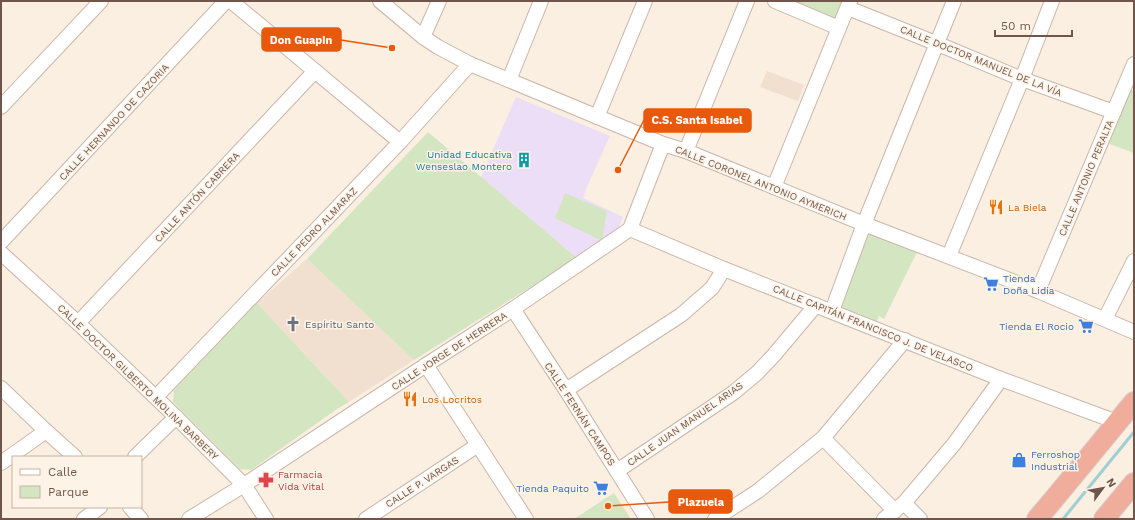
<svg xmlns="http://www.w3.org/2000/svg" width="1135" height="520" viewBox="0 0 1135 520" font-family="'Work Sans',sans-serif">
	<rect width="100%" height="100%" fill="#faefe1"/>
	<!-- residential -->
	<g fill="#f1e0d0">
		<polygon points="767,71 804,85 798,101 760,87"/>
		<polygon points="307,259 414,360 349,402 257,303"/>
	</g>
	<!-- education -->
	<polygon fill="#ecdef6" points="516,97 610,136 588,184 583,198 623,217 618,229 577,258 481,177"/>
	<!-- green -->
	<g fill="#d3e6c1">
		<polygon points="784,1 845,1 837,17 833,20"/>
		<polygon points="1128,89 1134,91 1134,153 1107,143"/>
		<polygon points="428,132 577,258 414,360 307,259"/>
		<polygon points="565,193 607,211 602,241 555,218"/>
		<polygon points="870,233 918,250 884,319 879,316 877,322 843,310 841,306 867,234"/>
		<polygon points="257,303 349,402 337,409 251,470 240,469 173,402 174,390"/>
		<polygon points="614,493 631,519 574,519"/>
	</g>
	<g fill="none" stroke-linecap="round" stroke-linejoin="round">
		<!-- stream -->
		<polyline stroke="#9fced3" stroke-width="3" points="1063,519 1134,432"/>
		<!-- minor casing -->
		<g stroke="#cab6a9" stroke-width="16">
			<g id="minor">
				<polyline points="231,1 315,71 400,142"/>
				<polyline points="380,1 423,37 438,47 470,64 663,144 686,151 864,224 1038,291 1134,332"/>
				<polyline points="775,1 839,28"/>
				<polyline points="848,8 938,44 1022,79 1114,112"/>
				<polyline points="423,37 439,1"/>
				<polyline points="509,80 541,1"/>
				<polyline points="1,107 101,1"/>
				<polyline points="597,117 645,1"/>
				<polyline points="686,151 747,1"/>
				<polyline points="774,187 850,1"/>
				<polyline points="630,229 724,269 1001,379 1117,422"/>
				<polyline points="1,242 226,1"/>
				<polyline points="1,253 78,323 176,417 244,485 266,519"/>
				<polyline points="949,256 1022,79 1052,1"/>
				<polyline points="1038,291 1134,64"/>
				<polyline points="513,309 566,390 647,519"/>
				<polyline points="832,311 864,224 954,1"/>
				<polyline points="1105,319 1134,261"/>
				<polyline points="78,323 315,71"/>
				<polyline points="426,365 526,519"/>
				<polyline points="1,388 46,431 75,457"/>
				<polyline points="566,390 681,315 712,288 724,269"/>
				<polyline points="156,397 400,142 470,64"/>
				<polyline points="823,438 895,511"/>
				<polyline points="135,457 176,417"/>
				<polyline points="1,463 46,431"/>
				<polyline points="617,471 733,393 757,373 774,355 816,305"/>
				<polyline points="904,503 920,519"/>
				<polyline points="130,507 141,519"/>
				<polyline points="84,519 100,507"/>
				<polyline points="189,519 244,485 426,365 513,309 630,229 663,144"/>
				<polyline points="366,519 478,445"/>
				<polyline points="715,519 758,491 823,438 905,340"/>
				<polyline points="884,519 904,503 954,444 1001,379"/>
			</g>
		</g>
		<!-- highway casing -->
		<g stroke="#d7cfcc" stroke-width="22">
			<g id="highway">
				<polyline points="1037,519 1054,499 1134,402"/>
				<polyline points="1104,519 1134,483"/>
			</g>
		</g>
		<!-- minor -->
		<use href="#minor" stroke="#fff" stroke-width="14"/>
		<!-- highway -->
		<use href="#highway" stroke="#f1ad9c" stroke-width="20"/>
	</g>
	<!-- icons -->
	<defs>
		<g id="building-bare" transform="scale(1.2)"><path d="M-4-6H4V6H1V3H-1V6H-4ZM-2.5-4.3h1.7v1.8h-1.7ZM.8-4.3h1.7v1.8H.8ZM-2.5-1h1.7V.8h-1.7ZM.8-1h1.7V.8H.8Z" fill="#0f9aa8" stroke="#fef3e7" stroke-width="2.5" paint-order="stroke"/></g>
		<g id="restaurant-bare" transform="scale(1.2)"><path d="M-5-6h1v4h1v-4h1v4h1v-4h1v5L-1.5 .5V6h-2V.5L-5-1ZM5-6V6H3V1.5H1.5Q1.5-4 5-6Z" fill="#e8710a" stroke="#fef3e7" stroke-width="2.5" paint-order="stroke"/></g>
		<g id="supermarket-bare" transform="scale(1.2)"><path d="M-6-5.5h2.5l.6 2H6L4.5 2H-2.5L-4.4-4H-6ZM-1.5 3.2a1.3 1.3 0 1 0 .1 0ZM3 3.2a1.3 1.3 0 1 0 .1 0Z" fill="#3f7fe0" stroke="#fef3e7" stroke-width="2.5" paint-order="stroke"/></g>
		<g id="church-bare" transform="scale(1.2)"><path d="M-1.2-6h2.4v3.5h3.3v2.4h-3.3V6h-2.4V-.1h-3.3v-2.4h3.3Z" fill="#6b7280" stroke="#fef3e7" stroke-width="2.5" paint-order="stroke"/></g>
		<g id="shop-bare" transform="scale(1.2)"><path d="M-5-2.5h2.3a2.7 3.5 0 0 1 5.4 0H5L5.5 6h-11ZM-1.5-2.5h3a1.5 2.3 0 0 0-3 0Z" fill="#3f7fe0" stroke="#fef3e7" stroke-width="2.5" paint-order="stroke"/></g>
		<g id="pharmacy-bare" transform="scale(1.2)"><path d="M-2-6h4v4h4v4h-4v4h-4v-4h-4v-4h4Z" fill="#e0444e" stroke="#fef3e7" stroke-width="2.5" paint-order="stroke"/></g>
	</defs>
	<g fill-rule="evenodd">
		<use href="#building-bare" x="524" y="160"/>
		<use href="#restaurant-bare" x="996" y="207"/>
		<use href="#supermarket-bare" x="991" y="284"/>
		<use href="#church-bare" x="293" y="324"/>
		<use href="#supermarket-bare" x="1086" y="326"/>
		<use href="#restaurant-bare" x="410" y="399"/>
		<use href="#shop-bare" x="1019" y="460"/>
		<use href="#pharmacy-bare" x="266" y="480"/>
		<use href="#supermarket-bare" x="601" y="488"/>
	</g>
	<g text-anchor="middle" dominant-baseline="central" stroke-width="3" stroke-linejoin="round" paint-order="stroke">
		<!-- street labels -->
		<g font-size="10" fill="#6f554a" stroke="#fef3e7">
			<text transform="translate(981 61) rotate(22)">CALLE DOCTOR MANUEL DE LA VÍA</text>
			<text transform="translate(114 122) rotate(-47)">CALLE HERNANDO DE CAZORIA</text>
			<text transform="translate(1086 178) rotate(-67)">CALLE ANTONIO PERALTA</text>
			<text transform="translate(761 183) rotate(22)">CALLE CORONEL ANTONIO AYMERICH</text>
			<text transform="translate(197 197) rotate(-47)">CALLE ANTÓN CABRERA</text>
			<text transform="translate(314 232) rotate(-46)">CALLE PEDRO ALMARAZ</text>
			<text transform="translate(873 328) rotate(22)">CALLE CAPITÁN FRANCISCO J. DE VELASCO</text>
			<text transform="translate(449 351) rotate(-33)">CALLE JORGE DE HERRERA</text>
			<text transform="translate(138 382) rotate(44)">CALLE DOCTOR GILBERTO MOLINA BARBERY</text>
			<text transform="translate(580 414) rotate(57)">CALLE FERNÁN CAMPOS</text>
			<text transform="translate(685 424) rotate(-35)">CALLE JUAN MANUEL ARIAS</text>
			<text transform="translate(422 482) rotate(-33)">CALLE P. VARGAS</text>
		</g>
		<!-- culture labels -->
		<g font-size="10" fill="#0d838f" stroke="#fef3e7" text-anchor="end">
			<text x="512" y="154">Unidad Educativa<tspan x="512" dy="12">Wenseslao Montero</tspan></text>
		</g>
		<!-- food labels -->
		<g font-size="10" fill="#c56008" stroke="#fef3e7" text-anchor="start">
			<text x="1008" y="207">La Biela</text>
			<text x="422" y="399">Los Locritos</text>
		</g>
		<!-- shop labels -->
		<g font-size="10" fill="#366cbe" stroke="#fef3e7" text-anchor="start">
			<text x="1003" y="278">Tienda<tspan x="1003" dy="12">Doña Lidia</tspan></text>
			<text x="1074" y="326" text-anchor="end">Tienda El Rocio</text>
			<text x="1031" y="454">Ferroshop<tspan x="1031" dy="12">Industrial</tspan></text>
			<text x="589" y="488" text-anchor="end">Tienda Paquito</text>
		</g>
		<!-- worship labels -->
		<g font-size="10" fill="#5b616d" stroke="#fef3e7" text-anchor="start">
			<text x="305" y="324">Espíritu Santo</text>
		</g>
		<!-- health labels -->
		<g font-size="10" fill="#be3a42" stroke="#fef3e7" text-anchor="start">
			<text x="278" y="474">Farmacia<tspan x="278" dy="12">Vida Vital</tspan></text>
		</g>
	</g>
	<!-- callouts -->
	<path fill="none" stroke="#e8590c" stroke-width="1.5" d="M392 48L341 40M618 170L644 120M608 506L669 502"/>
	<g fill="#e8590c" stroke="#fef3e7" stroke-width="1.5">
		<circle cx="392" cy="48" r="4"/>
		<circle cx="618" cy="170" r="4"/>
		<circle cx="608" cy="506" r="4"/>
	</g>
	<g fill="#e8590c" stroke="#e8590c" stroke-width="1.5">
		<rect x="262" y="28" width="79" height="23" rx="4"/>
		<rect x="644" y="109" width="107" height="23" rx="4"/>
		<rect x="669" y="490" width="63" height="23" rx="4"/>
	</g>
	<g font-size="11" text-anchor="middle" font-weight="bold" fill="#fff">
		<text x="301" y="44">Don Guapin</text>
		<text x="697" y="124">C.S. Santa Isabel</text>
		<text x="701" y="506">Plazuela</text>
	</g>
	<!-- border -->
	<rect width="1135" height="520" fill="none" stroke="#6f554a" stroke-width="4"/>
	<!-- legend -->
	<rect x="12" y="456" width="130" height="52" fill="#fef3e7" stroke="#c5b4a8"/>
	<rect x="20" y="469" width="20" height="6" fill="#ffffff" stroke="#c5b4a8"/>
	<text x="48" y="476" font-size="12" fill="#6f554a">Calle</text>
	<rect x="20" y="486" width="20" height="12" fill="#d3e6c1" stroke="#c5b4a8"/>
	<text x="48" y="496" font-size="12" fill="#6f554a">Parque</text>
	<!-- north arrow -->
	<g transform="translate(1103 488) rotate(58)" stroke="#fef3e7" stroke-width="3" paint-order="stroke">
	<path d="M0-3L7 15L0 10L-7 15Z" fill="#6f554a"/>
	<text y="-6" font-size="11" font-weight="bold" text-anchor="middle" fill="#6f554a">N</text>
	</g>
	<!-- scale -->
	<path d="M995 30v6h77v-6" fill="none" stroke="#6f554a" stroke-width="2"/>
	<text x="1001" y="30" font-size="12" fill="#6f554a" stroke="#fef3e7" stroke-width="3" paint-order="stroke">50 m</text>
</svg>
